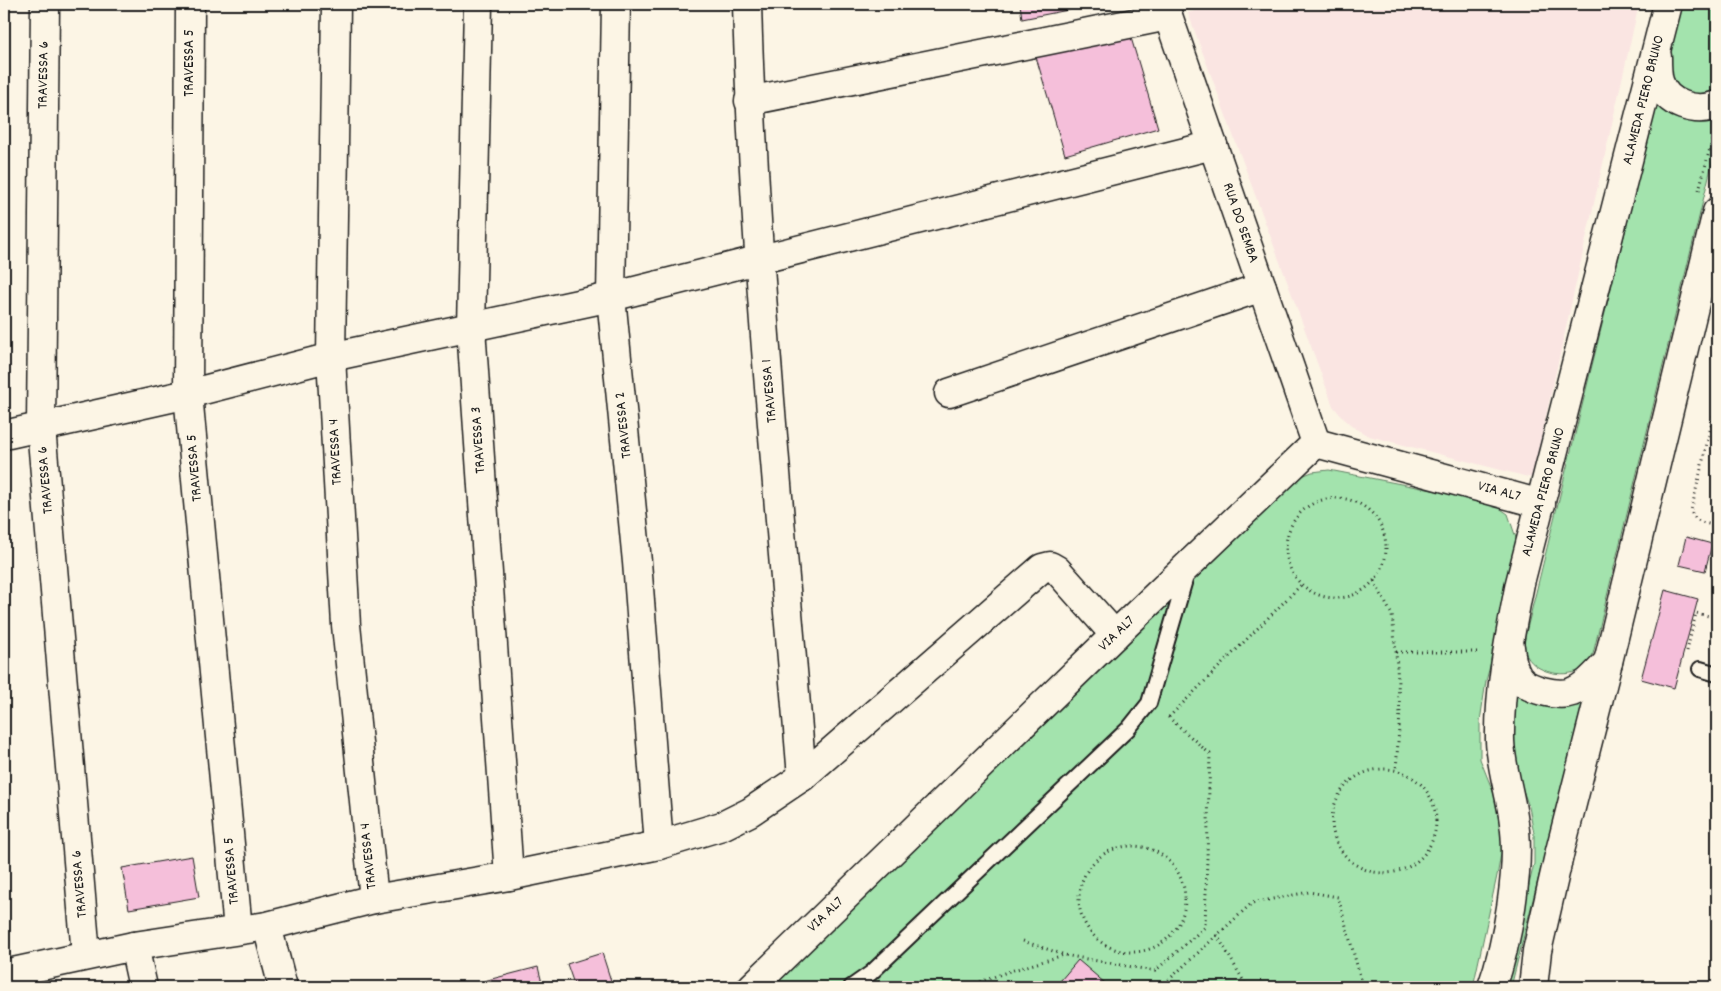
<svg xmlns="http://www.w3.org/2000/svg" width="1721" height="991" viewBox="0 0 1721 991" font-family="Dekko,sans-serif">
	<rect width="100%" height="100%" fill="#fcf5e5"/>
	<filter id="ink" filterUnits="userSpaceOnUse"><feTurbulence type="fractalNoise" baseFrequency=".02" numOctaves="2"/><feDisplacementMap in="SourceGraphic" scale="10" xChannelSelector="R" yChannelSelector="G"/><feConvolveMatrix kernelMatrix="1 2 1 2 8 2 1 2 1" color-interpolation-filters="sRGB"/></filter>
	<g filter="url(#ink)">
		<!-- built -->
		<polygon fill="#fae5e2" points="1216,4 1639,4 1532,478 1369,436 1356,429 1343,418 1333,406 1188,13"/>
		<!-- green -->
		<g fill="#a3e3ad" stroke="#608064">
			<polygon points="1679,4 1717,4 1717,94 1690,95 1671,84 1665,61"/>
			<path d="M1657,102L1717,117V143L1593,654C1591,658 1589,665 1585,667C1568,680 1533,674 1525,652C1523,648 1525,641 1525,637Z"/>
			<polygon points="1329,470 1478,499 1495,505 1508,514 1517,541 1507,602 1486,681 1480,721 1480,759 1494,794 1505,831 1498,871 1473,987 765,987 1297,478 1312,472"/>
			<polygon points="1513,684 1583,701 1511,987 1504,987 1534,864 1534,833 1529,807 1507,746"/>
		</g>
		<!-- building -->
		<g fill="#f5bfda" stroke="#1c1c1c">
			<polygon points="1020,4 1099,4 1022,19"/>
			<polygon points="1129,31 1158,128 1065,155 1036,57"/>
			<polygon points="1717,486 1717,514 1710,513"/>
			<polygon points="1686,537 1712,544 1705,571 1679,565"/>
			<polygon points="1717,558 1717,581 1712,580"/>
			<polygon points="1665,590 1698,599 1674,688 1641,679"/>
			<polygon points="192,856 199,897 129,909 122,868"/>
			<polygon points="602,953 613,987 575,987 567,964"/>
			<polygon points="1078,960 1106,984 1104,987 1055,987"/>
			<polygon points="538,967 543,987 486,987 484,981"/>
		</g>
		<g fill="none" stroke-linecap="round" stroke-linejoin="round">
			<!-- service casing -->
			<g stroke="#1c1c1c" stroke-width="18">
				<g id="service">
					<polyline points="1700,669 1717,674"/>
					<polyline points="851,987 871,973 1129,728 1149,703 1187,573"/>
				</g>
			</g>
			<!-- minor casing -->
			<g stroke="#1c1c1c" stroke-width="31">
				<g id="minor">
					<polyline points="45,4 41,427 86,955"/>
					<polyline points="190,4 188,394 238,930"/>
					<polyline points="336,4 331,357 346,625 374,899"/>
					<polyline points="478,4 471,328 509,876"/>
					<polyline points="616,4 611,297 637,562 659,845"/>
					<path d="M747,4C754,262 781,520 802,777"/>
					<polyline points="749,101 1168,16"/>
					<polyline points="949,393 1262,287"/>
					<polyline points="4,435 188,394 331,357 611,297 1213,145"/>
					<polyline points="267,926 283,987"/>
					<polyline points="134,946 143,987"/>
					<polyline points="4,974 134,946 267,926 374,899 509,876 659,845 722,826 750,812 802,777 1042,568 1050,566 1057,570 1115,635"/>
				</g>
			</g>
			<!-- tertiary casing -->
			<g stroke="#1c1c1c" stroke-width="31">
				<g id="tertiary">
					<polyline points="1164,4 1316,443"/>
					<path d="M1657,57C1657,65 1657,74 1659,81C1666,105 1696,113 1717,105"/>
					<polyline points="1316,443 1541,504"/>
					<path d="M1510,647C1511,658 1512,668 1518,677C1527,690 1558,697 1572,692C1587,686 1597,673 1608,662"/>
					<polyline points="752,987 1115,635 1316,443"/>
					<path d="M1492,987C1507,945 1521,867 1514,823C1511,796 1501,768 1500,741C1499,687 1510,635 1520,583L1668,4"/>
					<polyline points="1533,987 1537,951 1560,851 1608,662 1717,212"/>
				</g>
			</g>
			<!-- path -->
			<g stroke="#1c1c1c" stroke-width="3" stroke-dasharray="1 4" stroke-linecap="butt">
				<polyline points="1699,190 1714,133"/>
				<path d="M1717,401L1691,511C1695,523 1706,523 1717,526"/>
				<circle cx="1336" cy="548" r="50"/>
				<polyline points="1374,581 1392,615 1396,652 1400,714 1396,770"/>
				<polyline points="1687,651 1696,613 1717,618"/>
				<polyline points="1396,652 1479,652"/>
				<polyline points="1169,717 1302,584"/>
				<circle cx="1384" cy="821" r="52"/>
				<circle cx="1132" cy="899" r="53"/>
				<polyline points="1217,935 1247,987"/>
				<polyline points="1023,941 1062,954"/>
				<polyline points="966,987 1007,972 1064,955 1155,971 1205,927 1210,754 1166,715"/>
				<polyline points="1161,987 1252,903 1309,892 1338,897 1363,987"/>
			</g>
			<!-- service -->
			<use href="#service" stroke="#fcf5e5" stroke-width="14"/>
			<!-- minor -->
			<use href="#minor" stroke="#fcf5e5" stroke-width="28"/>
			<!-- tertiary -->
			<use href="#tertiary" stroke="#fcf5e5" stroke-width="28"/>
		</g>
	</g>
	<g text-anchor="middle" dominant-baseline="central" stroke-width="4.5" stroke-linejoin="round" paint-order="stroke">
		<!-- street labels -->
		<g font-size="15" fill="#1c1c1c" stroke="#fcf5e5">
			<text transform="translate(190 63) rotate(-90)">TRAVESSA 5</text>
			<text transform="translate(44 75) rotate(-89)">TRAVESSA 6</text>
			<text transform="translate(1644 100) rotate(-76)">ALAMEDA PIERO BRUNO</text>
			<text transform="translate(1240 223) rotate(71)">RUA DO SEMBA</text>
			<text transform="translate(770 391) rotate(-95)">TRAVESSA 1</text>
			<text transform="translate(624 425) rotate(-96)">TRAVESSA 2</text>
			<text transform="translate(479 440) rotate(-94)">TRAVESSA 3</text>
			<text transform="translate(336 452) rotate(-93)">TRAVESSA 4</text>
			<text transform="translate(195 468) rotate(-95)">TRAVESSA 5</text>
			<text transform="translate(46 480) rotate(-95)">TRAVESSA 6</text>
			<text transform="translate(1499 492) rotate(15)">VIA AL7</text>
			<text transform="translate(1544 492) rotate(-75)">ALAMEDA PIERO BRUNO</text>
			<text transform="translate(1117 634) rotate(-44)">VIA AL7</text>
			<text transform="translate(369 856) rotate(-96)">TRAVESSA 4</text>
			<text transform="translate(232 871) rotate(-95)">TRAVESSA 5</text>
			<text transform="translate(80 884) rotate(-95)">TRAVESSA 6</text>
			<text transform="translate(826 915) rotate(-44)">VIA AL7</text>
		</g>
	</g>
	<!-- margin -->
	<rect width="1721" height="991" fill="none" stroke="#fcf5e5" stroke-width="20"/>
	<rect x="10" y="10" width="1701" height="971" fill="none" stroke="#1c1c1c" stroke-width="2" filter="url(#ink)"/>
</svg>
